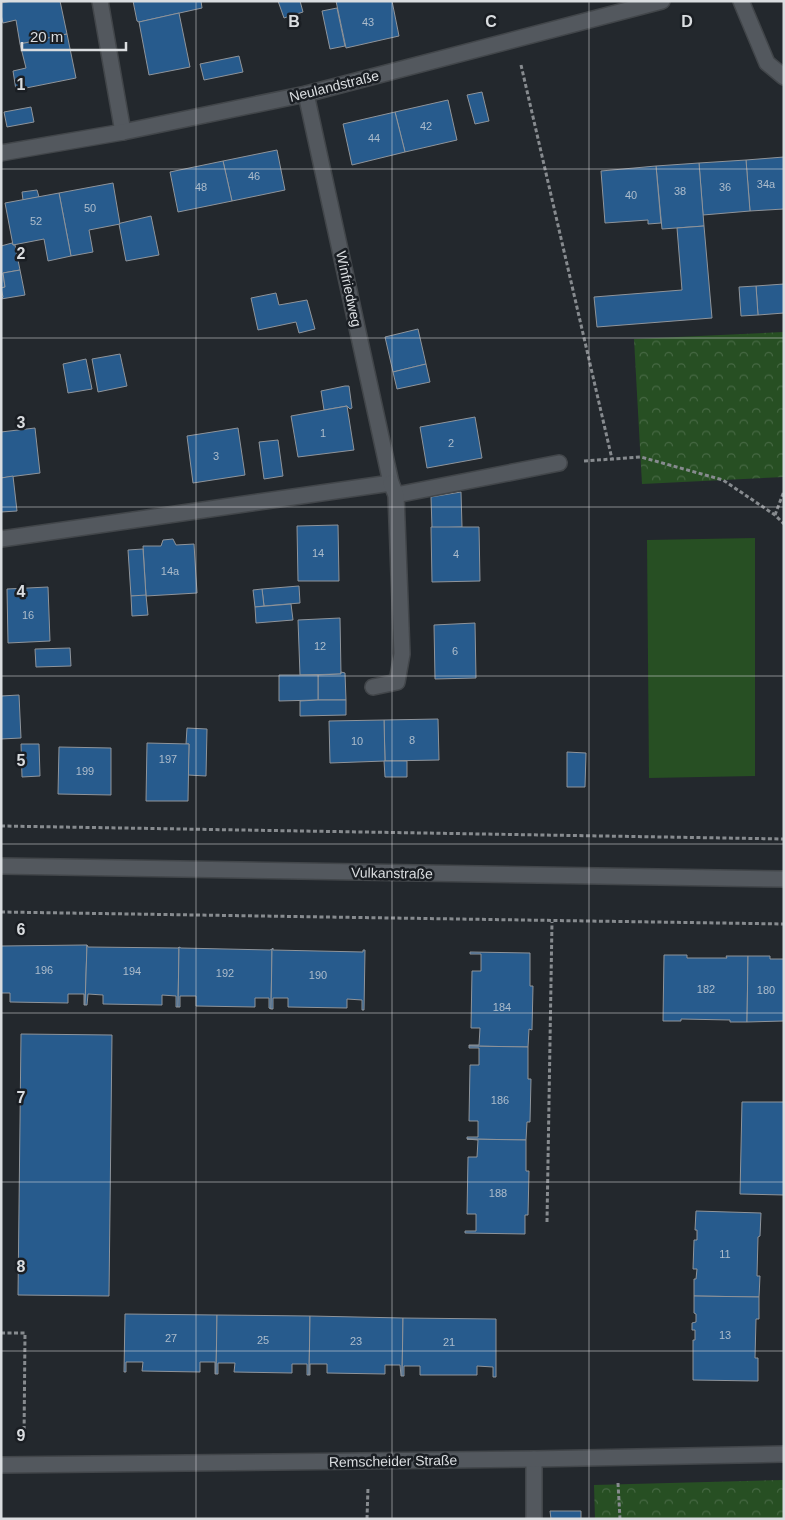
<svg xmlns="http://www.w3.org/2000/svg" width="785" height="1520" viewBox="0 0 785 1520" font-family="Arial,sans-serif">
	<defs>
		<pattern id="park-crowns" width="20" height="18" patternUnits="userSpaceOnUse" patternTransform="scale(1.25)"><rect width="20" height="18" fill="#274f23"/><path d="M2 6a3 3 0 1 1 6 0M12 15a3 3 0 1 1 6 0" fill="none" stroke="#466843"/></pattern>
	</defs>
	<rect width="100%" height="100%" fill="#23282d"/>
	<!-- park -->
	<g fill="url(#park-crowns)">
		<polygon points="784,332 784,477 642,484 634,339"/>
		<polygon points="784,1480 784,1519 595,1519 594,1485"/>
	</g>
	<!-- pitch -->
	<polygon fill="#274f23" points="755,538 755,776 649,778 647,540"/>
	<!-- building -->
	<g fill="#275b8d" stroke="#8f949a">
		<polygon points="12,1 60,1 67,34 20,44 16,20 3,23 1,15 1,3"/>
		<polygon points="133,1 201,1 202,8 139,22 137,21"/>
		<polygon points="278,1 300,1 303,12 284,18"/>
		<polygon points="336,1 392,1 399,36 346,48"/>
		<polygon points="337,8 345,46 330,49 322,11"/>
		<polygon points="179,13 190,67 149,75 139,22"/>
		<polygon points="67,34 76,78 16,90 13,71 26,68 20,44"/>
		<polygon points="239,56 243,72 204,80 200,64"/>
		<polygon points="482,92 489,121 475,124 467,95"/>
		<polygon points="448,100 457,140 405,152 395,112"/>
		<polygon points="31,107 34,122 7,127 4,112"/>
		<polygon points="395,112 405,152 352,165 343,124"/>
		<polygon points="277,150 285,190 232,201 223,161"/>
		<polygon points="784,157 784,209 750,211 746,160"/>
		<polygon points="746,160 750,211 703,215 699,163"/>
		<polygon points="223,161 232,201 178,212 170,172"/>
		<polygon points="699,163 704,226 662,229 656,166"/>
		<polygon points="656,166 661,223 648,224 648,220 605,223 601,171"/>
		<polygon points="113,183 120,224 89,230 93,252 71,256 59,193"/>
		<polygon points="37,190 39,197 23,200 22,192"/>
		<polygon points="59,193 71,256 48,261 44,239 13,245 5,203"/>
		<polygon points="151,216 159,255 126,261 119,224 121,223"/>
		<polygon points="704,226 712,318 597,327 594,297 682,290 677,228"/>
		<polygon points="12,243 13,245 15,245 20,270 3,273 5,287 1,288 1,246"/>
		<polygon points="20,270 25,295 1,299 3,297 1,288 5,287 3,273"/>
		<polygon points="784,284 784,313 758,315 756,286"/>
		<polygon points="756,286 758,315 741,316 739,287"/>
		<polygon points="276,293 279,305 307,300 315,329 299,333 296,322 258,330 251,298"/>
		<polygon points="418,329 426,364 393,372 385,337"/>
		<polygon points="120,354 127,386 98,392 92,359"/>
		<polygon points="86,359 92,389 68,393 63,364"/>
		<polygon points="426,364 430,382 397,389 393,372"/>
		<polygon points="345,386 349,386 352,408 350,409 347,406 324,410 321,391"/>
		<polygon points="347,406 354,450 298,457 291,416"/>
		<polygon points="475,417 482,458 427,468 420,427"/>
		<polygon points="35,428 40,473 1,478 1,432"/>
		<polygon points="238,428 245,475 193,483 187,436"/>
		<polygon points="278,440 283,476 264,479 259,442"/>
		<polygon points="13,476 17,511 1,512 1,478"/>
		<polygon points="461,492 462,527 432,528 431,497"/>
		<polygon points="338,525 339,581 298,581 297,526"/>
		<polygon points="431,527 479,527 480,581 432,582"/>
		<polygon points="173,539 176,545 194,544 197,593 146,596 143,546 161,546 163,540"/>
		<polygon points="143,549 146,596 131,596 128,550"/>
		<polygon points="299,586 300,603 264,606 262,589"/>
		<polygon points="48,587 50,641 8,643 7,589"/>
		<polygon points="262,589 264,606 255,607 253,590"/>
		<polygon points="146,595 148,615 132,616 131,596"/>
		<polygon points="291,604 293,620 256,623 255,607"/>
		<polygon points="340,618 341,674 300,675 298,620"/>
		<polygon points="475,623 476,678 435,679 434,625"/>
		<polygon points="70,648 71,666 36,667 35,649"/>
		<polygon points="341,672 345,673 346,700 318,700 318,675 341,674"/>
		<polygon points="279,675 318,675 318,700 279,701"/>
		<polygon points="19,695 21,738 1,739 1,696"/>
		<polygon points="318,700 346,700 346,715 300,716 300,701"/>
		<polygon points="438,719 439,760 385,761 384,720"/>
		<polygon points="384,720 385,761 330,763 329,721"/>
		<polygon points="187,728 207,729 206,776 188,775 189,744 186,744"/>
		<polygon points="147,743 189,744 188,801 146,801"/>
		<polygon points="21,744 39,744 40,776 22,777"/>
		<polygon points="59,747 111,748 111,795 58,794"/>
		<polygon points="567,752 586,753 585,787 567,787"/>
		<polygon points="384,761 407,761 407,777 385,777"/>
		<polygon points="85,945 87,945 85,1005 84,1005 84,994 68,994 68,1003 10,1002 10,993 1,993 1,946"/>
		<polygon points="87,945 88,947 178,948 179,947 178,1007 176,1007 176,996 162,995 162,1005 103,1004 103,995 88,994 87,1005 85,1005"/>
		<polygon points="179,947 181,948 270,950 272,949 271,1009 269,1008 269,998 255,998 255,1007 196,1006 196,996 180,996 180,1007 178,1007"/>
		<polygon points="273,948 273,950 363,952 363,950 365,950 364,1010 362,1010 362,1000 347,999 347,1008 288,1007 288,998 273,998 273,1009 271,1009 272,949"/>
		<polygon points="470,952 530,953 530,986 533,986 532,1030 529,1029 528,1047 469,1046 469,1045 479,1045 480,1028 471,1028 472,971 481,971 481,954 470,954"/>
		<polygon points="664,955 687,955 687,958 727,958 726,956 748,956 747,1022 730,1022 730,1020 681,1019 681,1021 663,1021"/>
		<polygon points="748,956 770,956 770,959 784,959 784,1021 747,1022"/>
		<polygon points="21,1034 112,1035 109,1296 18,1295"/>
		<polygon points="469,1046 528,1047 528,1079 531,1079 530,1122 527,1122 526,1140 467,1139 467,1137 478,1137 478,1121 469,1121 470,1065 479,1065 479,1048 469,1048"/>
		<polygon points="742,1102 784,1102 784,1195 740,1194"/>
		<polygon points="467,1139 526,1140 526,1171 529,1171 528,1215 525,1215 525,1234 465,1233 465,1231 476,1231 476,1214 467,1214 468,1157 477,1157 478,1140"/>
		<polygon points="696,1211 761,1213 760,1236 758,1237 757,1276 760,1276 759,1297 694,1296 694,1279 696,1279 697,1269 693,1269 694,1240 697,1240 697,1230 695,1230"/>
		<polygon points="694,1296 759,1297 759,1319 756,1319 755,1358 758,1358 758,1381 693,1380 693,1340 695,1340 695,1330 692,1330 692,1323 696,1322 696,1314 694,1313"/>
		<polygon points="125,1314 217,1315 216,1374 215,1374 215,1362 200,1362 200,1372 142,1371 143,1362 126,1362 126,1372 124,1372"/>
		<polygon points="217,1315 310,1316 309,1375 307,1375 307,1364 292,1364 292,1373 234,1372 235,1363 218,1363 218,1374 216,1374"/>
		<polygon points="310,1316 403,1318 402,1376 401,1376 400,1365 385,1365 385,1374 327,1373 327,1364 310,1364 310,1375 309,1375"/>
		<polygon points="403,1318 496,1319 496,1377 493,1377 493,1367 477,1366 477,1375 420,1375 420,1366 404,1366 404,1376 402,1376"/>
		<polygon points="550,1511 581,1511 581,1519 551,1519"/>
	</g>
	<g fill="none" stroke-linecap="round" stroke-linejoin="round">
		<!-- minor casing -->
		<g stroke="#42464a" stroke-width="18">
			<g id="minor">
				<polyline points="100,1 123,132"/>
				<polyline points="741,1 767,63 784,77"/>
				<polyline points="1,153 123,132 306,94 662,1"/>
				<polyline points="396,495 559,463"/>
				<polyline points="1,539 391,483 306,94"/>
				<polyline points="373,687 397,682 402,654 396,495 391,483"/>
				<polyline points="1,866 784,879"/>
				<polyline points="534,1459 534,1519"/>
				<polyline points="1,1465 534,1459 784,1454"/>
			</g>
		</g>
		<!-- path -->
		<g stroke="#878b8f" stroke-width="3" stroke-dasharray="4 2.5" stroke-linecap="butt">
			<polyline points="521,65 612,459"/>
			<polyline points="584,461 641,457 723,480 775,515 784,524"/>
			<polyline points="775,515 784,491"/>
			<polyline points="1,826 784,839"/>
			<polyline points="1,912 784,924"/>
			<polyline points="547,1222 552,922"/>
			<polyline points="1,1333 25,1333 24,1440"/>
			<polyline points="618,1483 620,1519"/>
			<polyline points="367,1519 368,1487"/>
		</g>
		<!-- minor -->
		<use href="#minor" stroke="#53585e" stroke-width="15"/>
	</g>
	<!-- grid -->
	<path fill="none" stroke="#dadde0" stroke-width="1" stroke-opacity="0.55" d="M196,1V1519M392,1V1519M589,1V1519M1,169H784M1,338H784M1,507H784M1,676H784M1,844H784M1,1013H784M1,1182H784M1,1351H784"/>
	<g text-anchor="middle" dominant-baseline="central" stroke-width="5" stroke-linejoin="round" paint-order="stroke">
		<!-- number labels -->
		<g font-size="11" fill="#adbccb">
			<text x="368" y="22">43</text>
			<text x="426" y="126">42</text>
			<text x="374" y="138">44</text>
			<text x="254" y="176">46</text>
			<text x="766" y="184">34a</text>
			<text x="201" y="187">48</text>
			<text x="725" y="187">36</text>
			<text x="680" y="191">38</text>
			<text x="631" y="195">40</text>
			<text x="90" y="208">50</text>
			<text x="36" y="221">52</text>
			<text x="323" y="433">1</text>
			<text x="451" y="443">2</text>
			<text x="216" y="456">3</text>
			<text x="318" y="553">14</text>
			<text x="456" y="554">4</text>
			<text x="170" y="571">14a</text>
			<text x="28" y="615">16</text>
			<text x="320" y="646">12</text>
			<text x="455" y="651">6</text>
			<text x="412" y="740">8</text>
			<text x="357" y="741">10</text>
			<text x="168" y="759">197</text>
			<text x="85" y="771">199</text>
			<text x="44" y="970">196</text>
			<text x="132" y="971">194</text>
			<text x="225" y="973">192</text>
			<text x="318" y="975">190</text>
			<text x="706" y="989">182</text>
			<text x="766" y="990">180</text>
			<text x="502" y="1007">184</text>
			<text x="500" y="1100">186</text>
			<text x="498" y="1193">188</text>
			<text x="725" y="1254">11</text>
			<text x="725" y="1335">13</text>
			<text x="171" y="1338">27</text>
			<text x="263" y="1340">25</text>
			<text x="356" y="1341">23</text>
			<text x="449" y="1342">21</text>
		</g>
		<!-- street labels -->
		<g font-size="14" fill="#dadde0" stroke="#1a1e23">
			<text transform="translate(334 86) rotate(-14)">Neulandstraße</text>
			<text transform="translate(349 289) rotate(78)">Winfriedweg</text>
			<text transform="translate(392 873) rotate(1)">Vulkanstraße</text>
			<text transform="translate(393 1461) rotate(-1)">Remscheider Straße</text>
		</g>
	</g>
	<g font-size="16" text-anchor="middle" font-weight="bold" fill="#dadde0" stroke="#1a1e23" stroke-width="5" stroke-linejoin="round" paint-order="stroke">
		<text x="294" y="27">B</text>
		<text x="491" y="27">C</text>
		<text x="687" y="27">D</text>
		<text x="21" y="90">1</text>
		<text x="21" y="259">2</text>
		<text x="21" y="428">3</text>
		<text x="21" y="597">4</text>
		<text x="21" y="766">5</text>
		<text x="21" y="935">6</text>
		<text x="21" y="1103">7</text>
		<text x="21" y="1272">8</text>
		<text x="21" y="1441">9</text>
	</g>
	<!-- border -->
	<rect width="785" height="1520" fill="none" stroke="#dadde0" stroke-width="5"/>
	<!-- scale -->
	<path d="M22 42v8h104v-8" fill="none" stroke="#dadde0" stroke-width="2.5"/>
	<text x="30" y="42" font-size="15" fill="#dadde0" stroke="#1a1e23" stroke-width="4" paint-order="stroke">20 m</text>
</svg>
